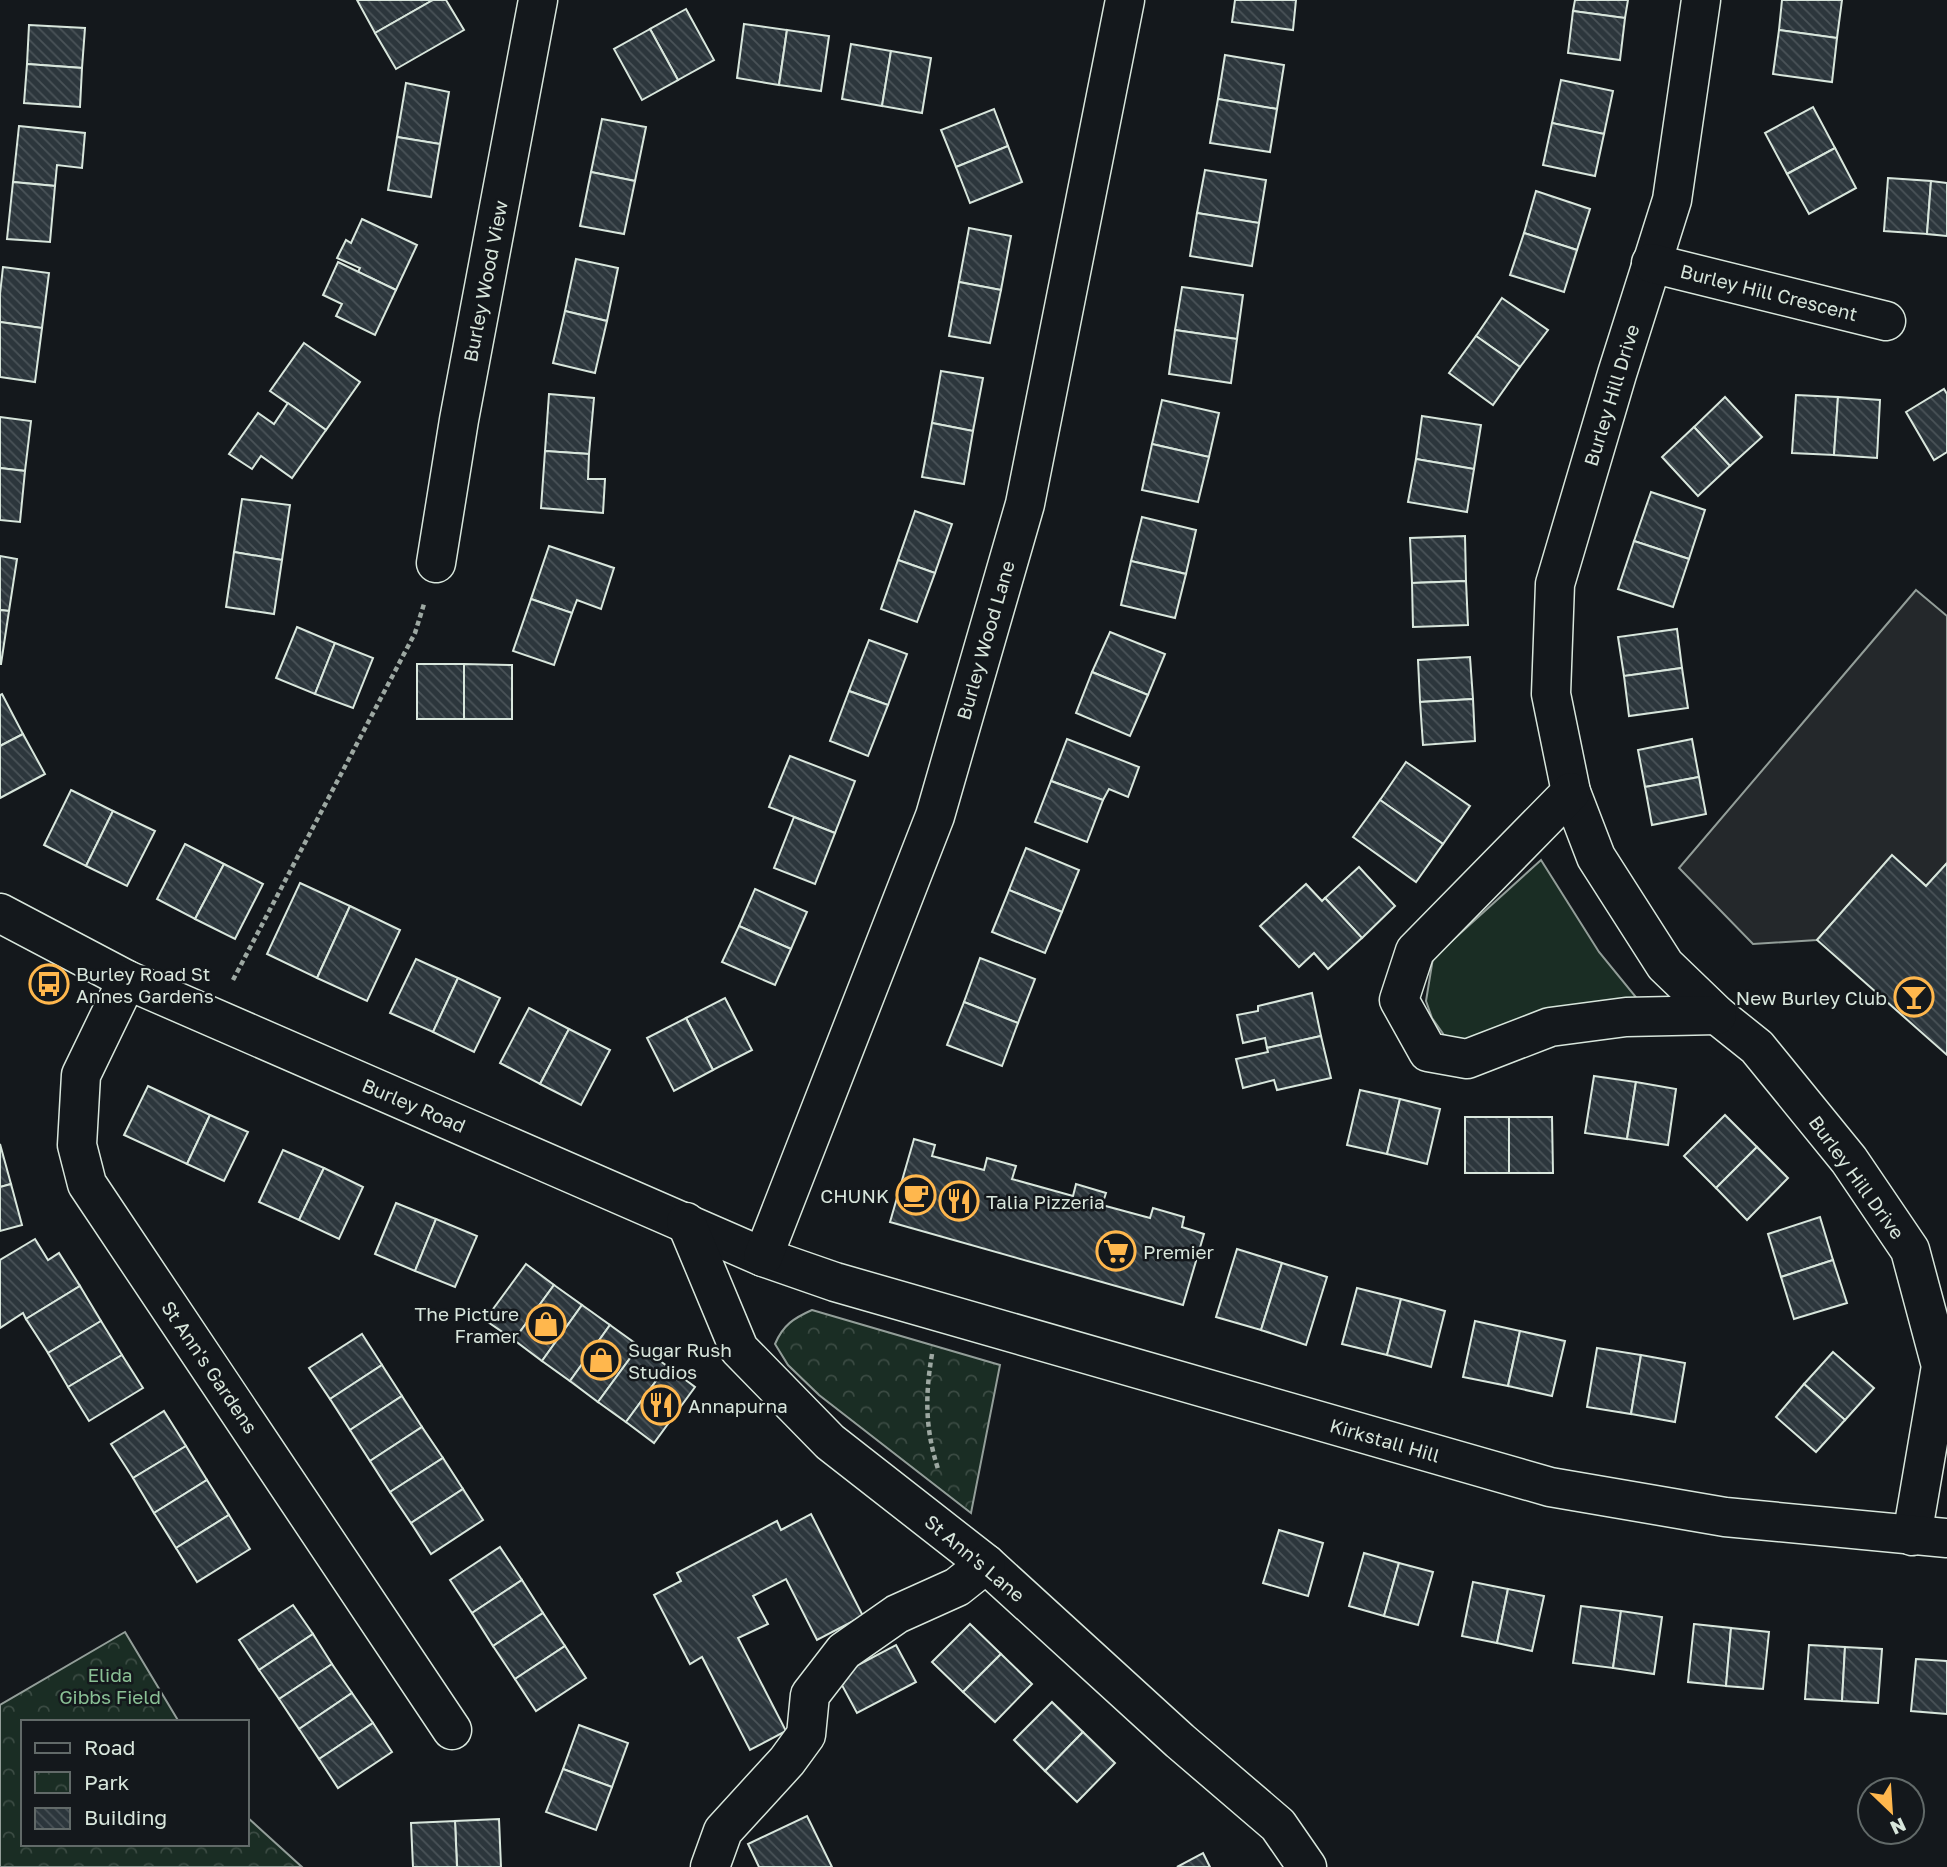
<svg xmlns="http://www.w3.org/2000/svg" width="1947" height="1867" viewBox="0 0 1947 1867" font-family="'Golos Text',sans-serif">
	<defs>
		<pattern id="park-crowns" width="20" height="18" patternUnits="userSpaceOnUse" patternTransform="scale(1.75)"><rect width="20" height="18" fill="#1a2d24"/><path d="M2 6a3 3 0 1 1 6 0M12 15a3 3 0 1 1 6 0" fill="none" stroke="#3b4b43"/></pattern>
		<pattern id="building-back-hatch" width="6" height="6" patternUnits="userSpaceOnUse" patternTransform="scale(1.75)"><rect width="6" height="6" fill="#2c363c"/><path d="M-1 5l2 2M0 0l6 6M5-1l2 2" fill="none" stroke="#4a5358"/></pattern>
	</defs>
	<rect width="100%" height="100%" fill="#14181c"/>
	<!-- green -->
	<polygon fill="#1a2d24" stroke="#939e99" stroke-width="2" points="1541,860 1599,952 1644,1007 1462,1042 1444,1035 1432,1018 1426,1001 1433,958"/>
	<!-- park -->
	<g fill="url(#park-crowns)" stroke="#939e99" stroke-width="2">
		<path d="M812,1310L1000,1365L971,1513L819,1395L788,1365L775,1344C783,1325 794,1318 812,1310Z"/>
		<polygon points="125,1632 179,1722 23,1722 23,1844 247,1844 247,1817 302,1867 0,1867 0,1705"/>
	</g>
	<!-- parking -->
	<polygon fill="#24282b" stroke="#939e99" stroke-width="2" points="1916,590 1947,616 1947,863 1926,886 1892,856 1817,940 1753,944 1679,868"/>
	<!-- building -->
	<g fill="url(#building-back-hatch)" stroke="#d8e6dc" stroke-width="2">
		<polygon points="357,0 433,0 375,33"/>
		<polygon points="433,0 446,0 464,30 396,69 375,33"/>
		<polygon points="1235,0 1296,0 1293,30 1232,22"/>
		<polygon points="1575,0 1628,0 1625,18 1573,11"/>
		<polygon points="1782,0 1842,0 1837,38 1779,30"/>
		<polygon points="686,9 714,60 678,80 650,29"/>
		<polygon points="1573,11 1625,18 1620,60 1568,53"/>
		<polygon points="744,24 787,30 779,85 737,78"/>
		<polygon points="29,25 85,28 82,68 27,64"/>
		<polygon points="650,29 678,80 642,100 614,49"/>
		<polygon points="787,30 829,36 821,91 779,85"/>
		<polygon points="1779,30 1837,38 1832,82 1773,74"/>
		<polygon points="851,44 891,51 882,106 842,99"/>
		<polygon points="891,51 931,58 922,113 882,106"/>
		<polygon points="1225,55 1284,65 1277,109 1218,99"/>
		<polygon points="27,64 82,68 80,107 24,103"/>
		<polygon points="1561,80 1613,91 1604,134 1552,123"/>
		<polygon points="406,83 449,92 440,144 397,137"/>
		<polygon points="1218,99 1277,109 1270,152 1210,143"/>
		<polygon points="1813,107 1835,148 1787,174 1765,133"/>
		<polygon points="994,109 1008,146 956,167 941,130"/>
		<polygon points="602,119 646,127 635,181 591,172"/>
		<polygon points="1552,123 1604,134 1595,176 1543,165"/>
		<polygon points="19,126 85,133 82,168 57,165 55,186 13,182"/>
		<polygon points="397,137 440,144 431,197 388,190"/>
		<polygon points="1008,146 1022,182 970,203 956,167"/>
		<polygon points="1835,148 1856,188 1809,214 1787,174"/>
		<polygon points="1205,170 1266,180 1259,223 1197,213"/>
		<polygon points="591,172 635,181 624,234 580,226"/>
		<polygon points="1888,178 1931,181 1927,234 1884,231"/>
		<polygon points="1931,181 1947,183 1947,236 1927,234"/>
		<polygon points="13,182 55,186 50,242 7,239"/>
		<polygon points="1536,191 1590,209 1577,250 1524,233"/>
		<polygon points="1197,213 1259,223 1252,266 1190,256"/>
		<polygon points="362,219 417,245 396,290 358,272 360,268 337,258 346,240 351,243"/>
		<polygon points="969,228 1011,236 1001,290 959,282"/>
		<polygon points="1524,233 1577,250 1564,292 1510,275"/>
		<polygon points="576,259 618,268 607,321 565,311"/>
		<polygon points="338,262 396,290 375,335 336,316 342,304 323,295"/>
		<polygon points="3,267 49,273 42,328 0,322 0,294"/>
		<polygon points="959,282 1001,290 990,343 949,336"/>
		<polygon points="1182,287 1243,295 1237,339 1175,330"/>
		<polygon points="1502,298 1548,330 1520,367 1476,336"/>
		<polygon points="565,311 607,321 595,373 553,363"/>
		<polygon points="0,322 42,328 35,382 0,377"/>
		<polygon points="1175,330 1237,339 1231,383 1169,374"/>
		<polygon points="1476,336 1520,367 1493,405 1449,373"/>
		<polygon points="304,343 360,382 326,430 270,391"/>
		<polygon points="941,371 983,378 973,431 932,423"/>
		<polygon points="1944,389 1947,394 1947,452 1934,460 1906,412"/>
		<polygon points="549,394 594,398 589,454 545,451"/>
		<polygon points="1796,395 1838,397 1834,455 1792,453"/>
		<polygon points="1725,397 1762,437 1730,466 1694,427"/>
		<polygon points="1838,397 1880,400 1877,458 1834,455"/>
		<polygon points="1162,400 1219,413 1209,457 1152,444"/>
		<polygon points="288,403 326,430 292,478 261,456 252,469 229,454 258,413 274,424"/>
		<polygon points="1422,416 1481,425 1474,469 1416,459"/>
		<polygon points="0,417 31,421 25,471 0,468"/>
		<polygon points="932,423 973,431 964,484 922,477"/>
		<polygon points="1694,427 1730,466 1698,496 1662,457"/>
		<polygon points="1152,444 1209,457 1198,502 1142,490"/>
		<polygon points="545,451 589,454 588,479 605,479 603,513 541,508"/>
		<polygon points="1416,459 1474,469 1467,512 1408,502"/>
		<polygon points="0,468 25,471 20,522 0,520"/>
		<polygon points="1651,492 1705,510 1689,559 1634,541"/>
		<polygon points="242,499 290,505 282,560 234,552"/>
		<polygon points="915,511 952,524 935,573 898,560"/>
		<polygon points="1142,517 1196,530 1186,574 1131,561"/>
		<polygon points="1465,536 1466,581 1412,583 1410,538"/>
		<polygon points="1634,541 1689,559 1673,607 1618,589"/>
		<polygon points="549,546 614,568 601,609 577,600 572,613 531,599"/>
		<polygon points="234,552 282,560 274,614 226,607"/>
		<polygon points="0,556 17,559 9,611 0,610"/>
		<polygon points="898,560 935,573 917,622 881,609"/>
		<polygon points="1131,561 1186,574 1175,618 1121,605"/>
		<polygon points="1466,581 1468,625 1413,627 1412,583"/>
		<polygon points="531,599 572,613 554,665 513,651"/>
		<polygon points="0,610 9,611 1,664 0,664"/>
		<polygon points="297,627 335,643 315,694 276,678"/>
		<polygon points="1677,629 1682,668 1624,676 1618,637"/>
		<polygon points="1110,632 1165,654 1148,695 1092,672"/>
		<polygon points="869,640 907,654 888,705 849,691"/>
		<polygon points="335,643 373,658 353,708 315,694"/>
		<polygon points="1470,657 1473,699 1420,702 1418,660"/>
		<rect x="417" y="664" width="47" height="55"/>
		<polygon points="464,664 512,665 512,719 464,719"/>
		<polygon points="1682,668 1688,708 1629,716 1624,676"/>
		<polygon points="1092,672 1148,695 1130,736 1076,713"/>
		<polygon points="849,691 888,705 868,756 830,741"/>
		<polygon points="2,694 23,734 0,746 0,695"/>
		<polygon points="1473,699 1475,741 1423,745 1420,702"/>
		<polygon points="23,734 45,774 0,798 0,746"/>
		<polygon points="1067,739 1139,767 1128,797 1109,789 1103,800 1051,781"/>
		<polygon points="1692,739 1699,777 1645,787 1638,750"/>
		<polygon points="790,756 855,781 835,833 769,807"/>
		<polygon points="1406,762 1470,806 1443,844 1380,800"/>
		<polygon points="1699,777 1706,814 1652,825 1645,787"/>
		<polygon points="1051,781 1103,800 1087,842 1035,822"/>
		<polygon points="71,790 113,811 86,866 44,845"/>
		<polygon points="1380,800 1443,844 1416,882 1353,837"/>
		<polygon points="113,811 155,831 127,886 86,866"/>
		<polygon points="794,817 835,833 815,884 774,868"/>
		<polygon points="185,844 224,864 195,919 157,899"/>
		<polygon points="1026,848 1079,870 1062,912 1009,890"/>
		<polygon points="1892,855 1926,886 1947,863 1947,1055 1817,940"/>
		<polygon points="224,864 263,884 235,939 195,919"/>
		<polygon points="1359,867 1395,906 1362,938 1325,898"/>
		<polygon points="300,883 350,906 317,978 267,954"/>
		<polygon points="1306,884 1322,901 1325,898 1362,938 1328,969 1314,953 1299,967 1260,926"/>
		<polygon points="755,889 807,912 791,949 739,926"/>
		<polygon points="1009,890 1062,912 1045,953 992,932"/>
		<polygon points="350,906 400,930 367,1001 317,978"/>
		<polygon points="739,926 791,949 775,985 722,962"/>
		<polygon points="980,958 1035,979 1018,1023 964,1002"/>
		<polygon points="416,959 458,978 433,1032 390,1013"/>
		<polygon points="458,978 500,998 474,1052 433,1032"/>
		<polygon points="1312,993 1321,1036 1267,1048 1265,1038 1243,1043 1237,1015 1258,1011 1258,1006"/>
		<polygon points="725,998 752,1050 713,1070 686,1018"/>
		<polygon points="964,1002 1018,1023 1002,1066 947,1045"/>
		<polygon points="529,1008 569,1029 540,1084 500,1063"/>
		<polygon points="686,1018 713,1070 674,1091 647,1038"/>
		<polygon points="569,1029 610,1050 581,1105 540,1084"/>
		<polygon points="1321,1036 1331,1078 1277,1090 1274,1080 1243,1088 1236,1059 1268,1052 1267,1048"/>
		<polygon points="1594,1076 1636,1082 1627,1139 1585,1133"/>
		<polygon points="1636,1082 1676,1089 1668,1145 1627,1139"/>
		<polygon points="148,1086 210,1115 187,1164 124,1135"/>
		<polygon points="1360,1090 1400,1099 1387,1154 1347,1145"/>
		<polygon points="1400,1099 1440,1109 1427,1164 1387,1154"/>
		<polygon points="210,1115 248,1132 224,1181 187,1164"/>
		<polygon points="1725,1115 1757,1147 1716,1188 1684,1156"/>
		<rect x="1465" y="1117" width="44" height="56"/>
		<polygon points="1509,1117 1552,1117 1553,1173 1509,1173"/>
		<polygon points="914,1139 935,1145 932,1156 984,1170 987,1158 1016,1166 1012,1179 1073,1196 1076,1184 1106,1193 1102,1205 1150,1218 1153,1208 1184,1217 1182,1227 1204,1234 1183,1305 890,1222"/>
		<polygon points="0,1144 11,1184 0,1187"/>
		<polygon points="1757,1147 1788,1178 1747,1220 1716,1188"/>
		<polygon points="283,1150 324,1168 299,1220 259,1202"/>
		<polygon points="324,1168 363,1187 339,1239 299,1220"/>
		<polygon points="11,1184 22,1225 0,1231 0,1187"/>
		<polygon points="396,1203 436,1219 415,1271 375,1254"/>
		<polygon points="1820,1217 1833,1260 1781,1277 1768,1234"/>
		<polygon points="436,1219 477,1236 455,1287 415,1271"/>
		<polygon points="35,1239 48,1260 59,1253 80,1286 26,1319 23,1313 0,1328 0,1260"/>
		<polygon points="1237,1249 1282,1263 1261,1330 1216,1317"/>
		<polygon points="1833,1260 1847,1303 1794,1319 1781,1277"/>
		<polygon points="1282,1263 1327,1277 1306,1345 1261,1330"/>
		<polygon points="526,1264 554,1285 514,1340 485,1320"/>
		<polygon points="554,1285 582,1305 542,1361 514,1340"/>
		<polygon points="80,1286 101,1321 48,1353 26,1319"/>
		<polygon points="1357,1288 1401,1299 1387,1355 1342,1344"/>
		<polygon points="1401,1299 1445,1311 1431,1367 1387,1355"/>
		<polygon points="582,1305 610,1325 570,1381 542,1361"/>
		<polygon points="101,1321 122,1355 68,1387 48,1353"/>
		<polygon points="1475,1321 1520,1331 1508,1386 1463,1377"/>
		<polygon points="610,1325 639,1346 598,1402 570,1381"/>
		<polygon points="1520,1331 1565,1341 1552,1396 1508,1386"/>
		<polygon points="362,1334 382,1365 330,1399 309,1368"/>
		<polygon points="639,1346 667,1366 626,1422 598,1402"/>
		<polygon points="1597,1348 1641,1355 1631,1414 1587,1407"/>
		<polygon points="1833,1352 1874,1388 1845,1420 1804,1384"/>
		<polygon points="122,1355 143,1388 89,1421 68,1387"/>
		<polygon points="1641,1355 1685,1363 1675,1422 1631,1414"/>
		<polygon points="382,1365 402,1396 350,1430 330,1399"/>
		<polygon points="667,1366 695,1387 654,1443 626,1422"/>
		<polygon points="1804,1384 1845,1420 1816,1452 1776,1417"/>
		<polygon points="402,1396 422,1427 370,1461 350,1430"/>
		<polygon points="164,1411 186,1446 133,1478 111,1444"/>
		<polygon points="422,1427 443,1458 390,1492 370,1461"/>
		<polygon points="186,1446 207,1480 154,1513 133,1478"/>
		<polygon points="443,1458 463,1489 411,1523 390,1492"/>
		<polygon points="207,1480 229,1515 176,1548 154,1513"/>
		<polygon points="463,1489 483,1520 431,1554 411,1523"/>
		<polygon points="811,1514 863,1616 817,1640 786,1579 753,1596 768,1624 738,1638 786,1731 750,1750 702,1657 690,1664 654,1595 681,1581 677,1573 777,1521 781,1530"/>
		<polygon points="229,1515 250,1549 197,1582 176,1548"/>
		<polygon points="1279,1530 1323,1543 1308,1596 1263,1583"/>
		<polygon points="500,1547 522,1580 472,1613 450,1580"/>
		<polygon points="1364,1553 1399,1563 1384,1616 1349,1606"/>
		<polygon points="1399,1563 1433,1572 1418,1625 1384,1616"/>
		<polygon points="522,1580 543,1613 493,1646 472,1613"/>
		<polygon points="1473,1582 1508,1589 1497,1643 1462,1636"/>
		<polygon points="1508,1589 1544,1596 1532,1651 1497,1643"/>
		<polygon points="293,1605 313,1634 259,1670 239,1640"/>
		<polygon points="1581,1606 1621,1611 1613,1668 1573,1663"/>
		<polygon points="1621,1611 1662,1617 1654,1674 1613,1668"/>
		<polygon points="543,1613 565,1646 515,1679 493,1646"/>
		<polygon points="970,1624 1001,1654 963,1692 932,1662"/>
		<polygon points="1694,1624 1731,1628 1726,1686 1688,1682"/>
		<polygon points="1731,1628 1769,1632 1763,1689 1726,1686"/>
		<polygon points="313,1634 332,1664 279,1699 259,1670"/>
		<polygon points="896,1645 916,1682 857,1713 837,1676"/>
		<polygon points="1809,1645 1845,1647 1842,1701 1805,1699"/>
		<polygon points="565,1646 586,1678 536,1711 515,1679"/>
		<polygon points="1845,1647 1882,1649 1878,1703 1842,1701"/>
		<polygon points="1001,1654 1032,1684 995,1722 963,1692"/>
		<polygon points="1916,1659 1947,1661 1947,1714 1911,1711"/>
		<polygon points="332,1664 352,1693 299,1729 279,1699"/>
		<polygon points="352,1693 373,1723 319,1759 299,1729"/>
		<polygon points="1052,1702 1083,1732 1045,1771 1014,1740"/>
		<polygon points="373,1723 392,1752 338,1788 319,1759"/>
		<polygon points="579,1725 628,1743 612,1787 563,1769"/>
		<polygon points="1083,1732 1115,1763 1077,1802 1045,1771"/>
		<polygon points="563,1769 612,1787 596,1830 546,1812"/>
		<polygon points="807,1816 832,1867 759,1867 748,1844"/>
		<polygon points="499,1819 501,1867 457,1867 455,1821"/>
		<polygon points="455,1821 457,1867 413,1867 411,1823"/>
		<polygon points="1203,1853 1210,1867 1177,1867"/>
	</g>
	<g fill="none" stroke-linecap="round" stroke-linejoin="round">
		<!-- minor casing -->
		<g stroke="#d8e6dc" stroke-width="41">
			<g id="minor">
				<polyline points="1701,0 1672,200 1617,374 1555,584 1551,694 1571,792 1596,857 1665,965 1717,1015 1757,1047 1849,1160 1910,1250 1941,1366 1912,1536"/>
				<polyline points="1651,263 1886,321"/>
				<polyline points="436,563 459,420 538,0"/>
				<polyline points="1571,792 1415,951 1399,1000 1428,1052 1467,1059 1550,1027 1626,1017 1717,1015"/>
				<polyline points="0,913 127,980 763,1257 835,1282 1550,1487 1725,1517 1947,1538"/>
				<polyline points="127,980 81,1075 77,1145 87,1184 452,1730"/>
				<polyline points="686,1222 739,1349 830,1442 986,1564 1180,1741 1278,1825 1307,1867"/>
				<polyline points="763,1257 935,816 1025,504 1125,0"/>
				<polyline points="710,1867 723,1831 787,1761 806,1735 810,1695 844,1651 897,1614 957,1587 986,1564"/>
			</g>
		</g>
		<!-- path -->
		<g stroke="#9da8a2" stroke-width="4.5" stroke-dasharray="5 3.5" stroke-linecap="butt">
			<polyline points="233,980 415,633 424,604"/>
			<path d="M932,1354C925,1396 925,1428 938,1469"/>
		</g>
		<!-- minor -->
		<use href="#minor" stroke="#14181c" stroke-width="38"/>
	</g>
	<!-- icons -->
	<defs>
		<g id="bus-ring" transform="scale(2.0125)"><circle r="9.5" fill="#14181c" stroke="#ffb74d" stroke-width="1.5"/><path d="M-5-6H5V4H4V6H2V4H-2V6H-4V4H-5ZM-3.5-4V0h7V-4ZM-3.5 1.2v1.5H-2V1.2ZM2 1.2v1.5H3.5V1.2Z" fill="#ffb74d"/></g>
		<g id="bar-ring" transform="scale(2.0125)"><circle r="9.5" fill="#14181c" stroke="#ffb74d" stroke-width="1.5"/><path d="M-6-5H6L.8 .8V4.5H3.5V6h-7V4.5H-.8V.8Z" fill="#ffb74d"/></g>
		<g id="cafe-ring" transform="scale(2.0125)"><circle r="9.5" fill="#14181c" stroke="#ffb74d" stroke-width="1.5"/><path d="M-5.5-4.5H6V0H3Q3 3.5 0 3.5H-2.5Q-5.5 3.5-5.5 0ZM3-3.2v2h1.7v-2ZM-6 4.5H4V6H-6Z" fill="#ffb74d"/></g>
		<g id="restaurant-ring" transform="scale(2.0125)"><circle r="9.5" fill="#14181c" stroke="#ffb74d" stroke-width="1.5"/><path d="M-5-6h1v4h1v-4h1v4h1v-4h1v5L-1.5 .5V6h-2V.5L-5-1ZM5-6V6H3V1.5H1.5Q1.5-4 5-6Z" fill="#ffb74d"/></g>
		<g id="supermarket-ring" transform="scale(2.0125)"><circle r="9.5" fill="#14181c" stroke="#ffb74d" stroke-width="1.5"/><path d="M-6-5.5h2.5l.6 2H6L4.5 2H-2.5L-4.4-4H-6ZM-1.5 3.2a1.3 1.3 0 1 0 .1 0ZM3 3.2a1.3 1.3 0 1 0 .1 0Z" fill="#ffb74d"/></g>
		<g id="shop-ring" transform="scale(2.0125)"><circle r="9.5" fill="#14181c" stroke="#ffb74d" stroke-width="1.5"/><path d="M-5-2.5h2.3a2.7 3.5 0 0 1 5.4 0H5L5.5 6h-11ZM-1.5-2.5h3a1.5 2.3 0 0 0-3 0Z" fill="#ffb74d"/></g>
	</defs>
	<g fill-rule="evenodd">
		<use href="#bus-ring" x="49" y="984"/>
		<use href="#bar-ring" x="1914" y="997"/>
		<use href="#cafe-ring" x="916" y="1195"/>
		<use href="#restaurant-ring" x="959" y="1201"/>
		<use href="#supermarket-ring" x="1116" y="1251"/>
		<use href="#shop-ring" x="546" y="1324"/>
		<use href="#shop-ring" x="601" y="1360"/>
		<use href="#restaurant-ring" x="661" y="1405"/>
	</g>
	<g text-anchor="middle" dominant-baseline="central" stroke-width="5" stroke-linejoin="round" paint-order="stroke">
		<!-- street labels -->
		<g font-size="19" fill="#d8e6dc" stroke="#14181c">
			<text transform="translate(485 281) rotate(-79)">Burley Wood View</text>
			<text transform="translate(1769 292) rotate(14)">Burley Hill Crescent</text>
			<text transform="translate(1611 395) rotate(-73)">Burley Hill Drive</text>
			<text transform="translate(985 640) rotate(-74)">Burley Wood Lane</text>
			<text transform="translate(414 1105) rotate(23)">Burley Road</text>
			<text transform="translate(1857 1177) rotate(54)">Burley Hill Drive</text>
			<text transform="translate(210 1367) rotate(56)">St Ann's Gardens</text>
			<text transform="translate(1385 1440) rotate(16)">Kirkstall Hill</text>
			<text transform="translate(975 1558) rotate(40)">St Ann's Lane</text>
		</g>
		<!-- poi labels -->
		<g font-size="19" fill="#d8e6dc" stroke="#14181c" text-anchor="start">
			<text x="76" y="973">Burley Road St<tspan x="76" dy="22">Annes Gardens</tspan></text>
			<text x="1887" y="997" text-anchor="end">New Burley Club</text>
			<text x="889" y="1195" text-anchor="end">CHUNK</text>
			<text x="986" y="1201">Talia Pizzeria</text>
			<text x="1143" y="1251">Premier</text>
			<text x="519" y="1313" text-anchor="end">The Picture<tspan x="519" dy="22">Framer</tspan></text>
			<text x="628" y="1349">Sugar Rush<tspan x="628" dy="22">Studios</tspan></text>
			<text x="688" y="1405">Annapurna</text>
		</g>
		<!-- park labels -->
		<g font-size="19" fill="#8ac095" stroke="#14181c">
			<text x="110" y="1674">Elida<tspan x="110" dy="22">Gibbs Field</tspan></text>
		</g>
	</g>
	<!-- legend -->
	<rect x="21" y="1720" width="228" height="126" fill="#14181c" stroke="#626a69" stroke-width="2"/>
	<rect x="35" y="1743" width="35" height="10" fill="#14181c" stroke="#626a69" stroke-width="2"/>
	<text x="84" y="1755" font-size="21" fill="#d8e6dc">Road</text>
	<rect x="35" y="1772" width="35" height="21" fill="url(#park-crowns)" stroke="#626a69" stroke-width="2"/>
	<text x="84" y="1790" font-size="21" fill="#d8e6dc">Park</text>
	<rect x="35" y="1808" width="35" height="21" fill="url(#building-back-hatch)" stroke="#626a69" stroke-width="2"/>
	<text x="84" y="1825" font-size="21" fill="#d8e6dc">Building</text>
	<!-- north arrow -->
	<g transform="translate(1891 1811) rotate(155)"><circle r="33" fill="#14181c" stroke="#626a69" stroke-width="2"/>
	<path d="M0-5L12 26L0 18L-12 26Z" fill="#ffb74d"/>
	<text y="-10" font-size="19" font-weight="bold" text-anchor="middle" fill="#d8e6dc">N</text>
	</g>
</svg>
